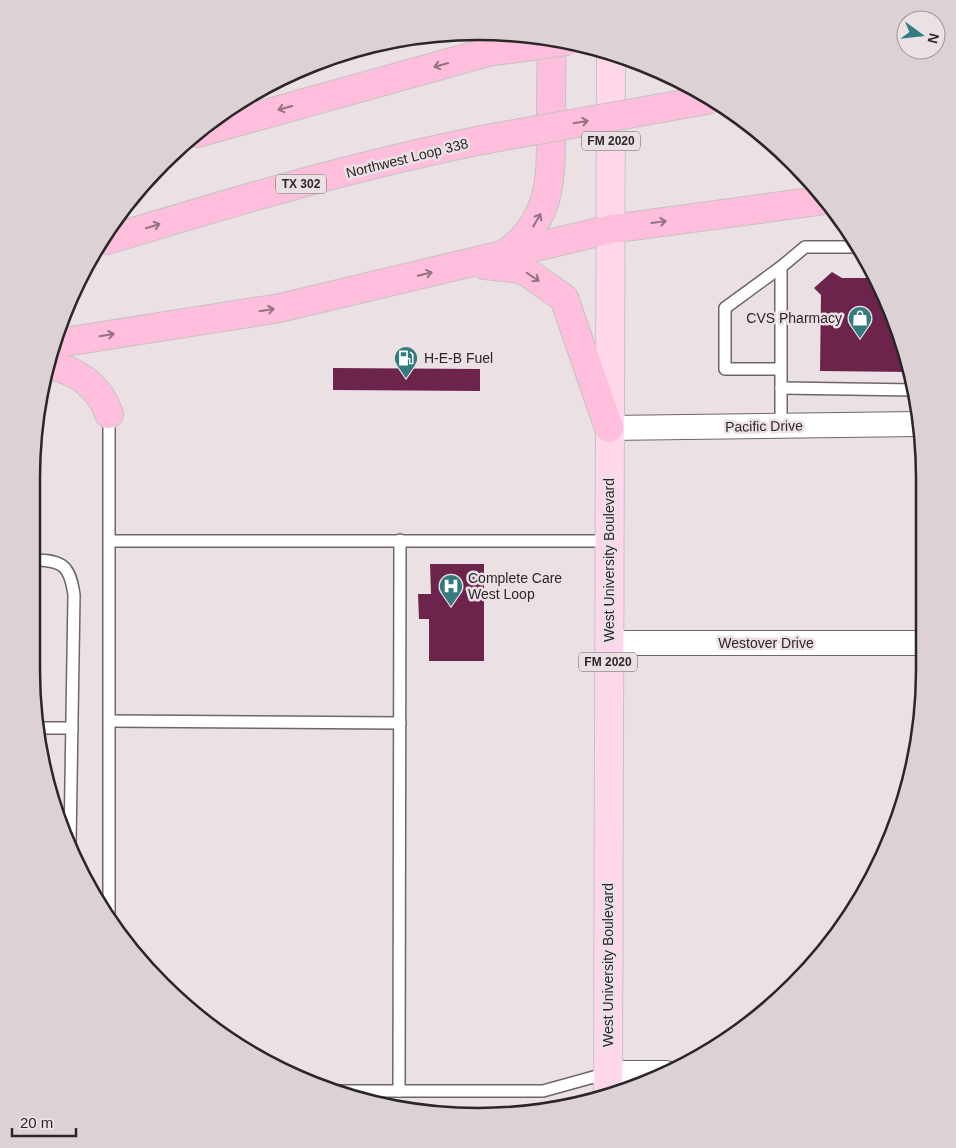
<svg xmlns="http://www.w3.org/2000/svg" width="956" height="1148" viewBox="0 0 956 1148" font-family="Arial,sans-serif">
	<rect width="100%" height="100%" fill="#ebe1e5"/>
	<!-- building -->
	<g fill="#6c244c">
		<polygon points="832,272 842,278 875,278 891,307 910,372 820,371 821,295 814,288"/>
		<polygon points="333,368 480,369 480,391 333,390"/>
		<polygon points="430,564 484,564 484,661 429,661 429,619 419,619 418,594 431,594"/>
	</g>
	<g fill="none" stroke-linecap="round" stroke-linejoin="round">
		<!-- lane casing -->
		<g stroke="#6e666a" stroke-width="14">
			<g id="lane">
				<polyline points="780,369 725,369 725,308 781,267"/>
				<polyline points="781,388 916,390"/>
				<polyline points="781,426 781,267 805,247 859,247"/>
				<polyline points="110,541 610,541"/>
				<path d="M33,560C63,560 70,566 74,595L70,843"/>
				<polyline points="110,721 400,723"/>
				<polyline points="39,728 72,728"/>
				<polyline points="109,916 109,414"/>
				<polyline points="330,1091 543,1091 608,1073"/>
				<polyline points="399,1091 400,540"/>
			</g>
		</g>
		<!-- street casing -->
		<g stroke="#6e666a" stroke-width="26">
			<g id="street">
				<polyline points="609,428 919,424"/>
				<polyline points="608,643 924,643"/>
				<polyline points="608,1073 666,1073"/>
			</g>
		</g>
		<!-- primary casing -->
		<g stroke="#c4c3c3" stroke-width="30">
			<polyline id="primary" points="608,1095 611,54"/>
		</g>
		<!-- highway casing -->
		<g stroke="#c4c3c3" stroke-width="30">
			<g id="highway">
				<polyline points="197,133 488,52"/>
				<path d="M107,240C236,201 366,162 498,137"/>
				<path d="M505,254C553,220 551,177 551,123C551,95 551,67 552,38"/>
				<polyline points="485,265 522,269 564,298 609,428"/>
				<polyline points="58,343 280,308 611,229 825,200"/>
				<path d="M51,366C78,370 101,389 109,414"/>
			</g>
		</g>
		<!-- lane -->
		<use href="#lane" stroke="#fff" stroke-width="11"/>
		<!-- street -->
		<use href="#street" stroke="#fff" stroke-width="24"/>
		<!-- primary -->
		<use href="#primary" stroke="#fed8ea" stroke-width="28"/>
		<!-- highway -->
		<use href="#highway" stroke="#febedc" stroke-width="28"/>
		<!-- highway-bridge casing -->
		<g stroke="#c4c3c3" stroke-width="30" stroke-linecap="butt">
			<g id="highway-bridge">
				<polyline points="488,52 568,41"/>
				<polyline points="498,137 712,99"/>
			</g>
		</g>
		<!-- highway-bridge -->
		<use href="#highway-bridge" stroke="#febedc" stroke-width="28"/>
	</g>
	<!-- one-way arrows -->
	<defs><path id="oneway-shaft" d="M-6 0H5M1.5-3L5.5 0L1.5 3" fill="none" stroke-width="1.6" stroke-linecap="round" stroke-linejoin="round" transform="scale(1.25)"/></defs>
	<g stroke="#947282">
		<use href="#oneway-shaft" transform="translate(441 65) rotate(164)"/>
		<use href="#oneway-shaft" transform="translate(285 108) rotate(164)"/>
		<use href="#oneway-shaft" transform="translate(581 122) rotate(-10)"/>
		<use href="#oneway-shaft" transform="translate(537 220) rotate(-60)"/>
		<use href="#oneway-shaft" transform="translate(659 222) rotate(-8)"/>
		<use href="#oneway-shaft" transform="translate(153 226) rotate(-17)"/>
		<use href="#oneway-shaft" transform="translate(425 274) rotate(-13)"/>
		<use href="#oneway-shaft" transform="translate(533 277) rotate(34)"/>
		<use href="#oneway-shaft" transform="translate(267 310) rotate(-9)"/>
		<use href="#oneway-shaft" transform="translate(107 335) rotate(-9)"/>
	</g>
	<!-- icons -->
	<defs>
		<g id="shop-pin" transform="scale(1.25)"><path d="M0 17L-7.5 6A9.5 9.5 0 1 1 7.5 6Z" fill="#327b7e" stroke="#ebe1e5"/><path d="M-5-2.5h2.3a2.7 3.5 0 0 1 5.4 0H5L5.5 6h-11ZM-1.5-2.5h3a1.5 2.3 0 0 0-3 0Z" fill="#fff"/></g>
		<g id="fuel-pin" transform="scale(1.25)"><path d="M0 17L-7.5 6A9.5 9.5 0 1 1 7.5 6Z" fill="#327b7e" stroke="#ebe1e5"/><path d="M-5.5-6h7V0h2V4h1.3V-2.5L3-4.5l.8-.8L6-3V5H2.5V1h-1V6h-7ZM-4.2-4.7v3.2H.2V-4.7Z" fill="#fff"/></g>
		<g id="hospital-pin" transform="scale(1.25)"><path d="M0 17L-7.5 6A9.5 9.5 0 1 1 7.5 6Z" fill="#327b7e" stroke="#ebe1e5"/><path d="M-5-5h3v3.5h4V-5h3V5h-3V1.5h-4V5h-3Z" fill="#fff"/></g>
	</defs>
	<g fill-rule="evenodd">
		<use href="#shop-pin" x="860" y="318"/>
		<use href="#fuel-pin" x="406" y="358"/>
		<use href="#hospital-pin" x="451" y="586"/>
	</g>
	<g text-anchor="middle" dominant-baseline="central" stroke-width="5" stroke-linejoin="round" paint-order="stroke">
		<!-- shield labels -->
		<g fill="#ebe1e5" stroke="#655f61" stroke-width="1">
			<rect x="582" y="131.5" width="58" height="19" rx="4"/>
			<rect x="276" y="174.5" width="50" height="19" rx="4"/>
			<rect x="579" y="652.5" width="58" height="19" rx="4"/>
		</g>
		<g font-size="12" font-weight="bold" fill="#2b2729">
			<text x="611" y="141">FM 2020</text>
			<text x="301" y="184">TX 302</text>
			<text x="608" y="662">FM 2020</text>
		</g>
		<!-- street labels -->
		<g font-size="14" fill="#2b2729" stroke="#ebe1e5">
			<text transform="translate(407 158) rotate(-14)">Northwest Loop 338</text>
			<text transform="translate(764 426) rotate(-1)">Pacific Drive</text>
			<text transform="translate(609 560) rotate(-90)">West University Boulevard</text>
			<text x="766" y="643">Westover Drive</text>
			<text transform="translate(608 965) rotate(-90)">West University Boulevard</text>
		</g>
		<!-- poi labels -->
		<g font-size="14" fill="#2b2729" stroke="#ebe1e5" text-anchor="start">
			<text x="842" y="318" text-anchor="end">CVS Pharmacy</text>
			<text x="424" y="358">H-E-B Fuel</text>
			<text x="468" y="578">Complete Care<tspan x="468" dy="16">West Loop</tspan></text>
		</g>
	</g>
	<!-- crop -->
	<path d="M0 0H956V1148H0ZM478 40H478A438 438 0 0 1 916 478V670A438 438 0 0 1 478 1108H478A438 438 0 0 1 40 670V478A438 438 0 0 1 478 40Z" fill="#dcd2d6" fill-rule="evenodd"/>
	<path fill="none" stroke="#2b2729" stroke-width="2.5" d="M478 40H478A438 438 0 0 1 916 478V670A438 438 0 0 1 478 1108H478A438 438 0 0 1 40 670V478A438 438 0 0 1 478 40Z"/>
	<!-- north arrow -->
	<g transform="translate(921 35) rotate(105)"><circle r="24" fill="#ebe1e5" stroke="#9e979a"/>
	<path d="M0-4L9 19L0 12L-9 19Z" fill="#327b7e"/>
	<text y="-8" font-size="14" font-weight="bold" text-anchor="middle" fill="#2b2729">N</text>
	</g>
	<!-- scale -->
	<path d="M12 1128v8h64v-8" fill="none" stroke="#2b2729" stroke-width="2.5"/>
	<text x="20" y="1128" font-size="15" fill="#2b2729" stroke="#ebe1e5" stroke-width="4" paint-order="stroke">20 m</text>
</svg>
